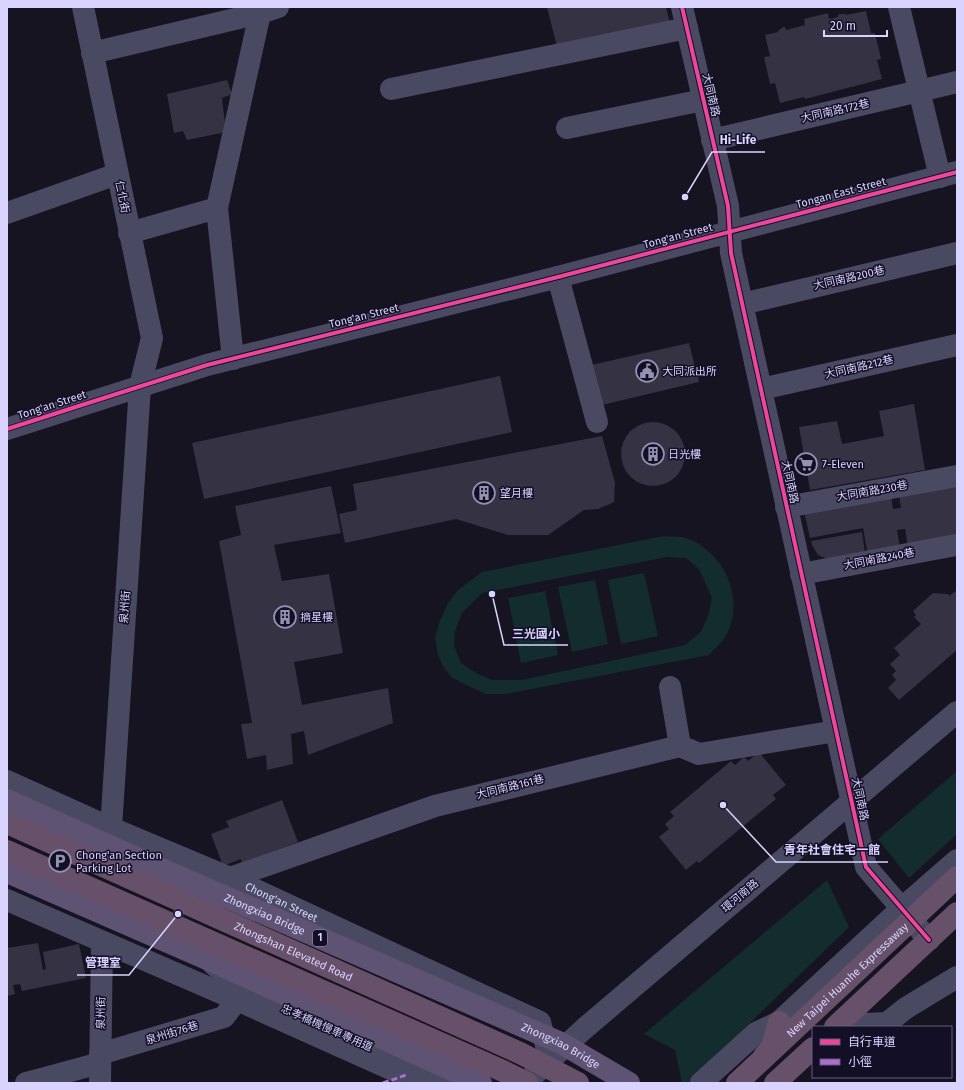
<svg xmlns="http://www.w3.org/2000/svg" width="964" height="1090" viewBox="0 0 964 1090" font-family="'Fira Sans','Noto Sans TC',sans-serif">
	<rect width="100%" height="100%" fill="#161421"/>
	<!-- green -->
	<g fill="#132c2d" fill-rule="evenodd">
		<path d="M664,536C671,537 680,536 686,538C724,551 745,598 727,634C723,642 714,649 709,655L505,694H485L452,678L443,666L438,655L435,638L439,623L448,603L458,590L482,572ZM667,557L686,558L699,569L712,598L708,616L701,632L685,645L522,680H492L476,673L461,663L454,646L455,631L462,613L482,593Z"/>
		<polygon points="644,573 658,636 621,644 608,580"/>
		<polygon points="595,580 608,644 572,652 558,587"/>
		<polygon points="545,591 558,655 521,663 508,598"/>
		<polygon points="957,771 957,834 909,878 878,839"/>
		<polygon points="827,880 849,927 688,1083 682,1083 675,1050 644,1034"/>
	</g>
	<!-- building -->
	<g fill="#343243">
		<polygon points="547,7 666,7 670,24 558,51"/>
		<polygon points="866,11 871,33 875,33 881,59 877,60 882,79 805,99 804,97 780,103 775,83 770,84 764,57 770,56 765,35 778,32 778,31 783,27 785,27 786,30 805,25 804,19 828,13 829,19 838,17 838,15 840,14 846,14 846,15"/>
		<polygon points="227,80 232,94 222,98 226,132 187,140 183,131 174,133 167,94"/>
		<polygon points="689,343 699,382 602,405 591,365"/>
		<polygon points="500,376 512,432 204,499 192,443"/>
		<polygon points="914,404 925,470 810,490 799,427 837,421 842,444 884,436 879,411"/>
		<circle cx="653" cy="454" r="32"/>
		<polygon points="602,436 615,483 614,502 598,509 584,510 548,535 508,535 456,519 345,543 339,514 357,510 353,484"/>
		<polygon points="957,483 957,539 908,548 905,529 897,530 900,549 868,555 863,528 810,538 804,511 891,495 893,509 901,508 899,494"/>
		<polygon points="331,486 341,533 274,545 282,581 329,574 343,653 294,662 302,705 388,688 393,723 308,755 304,731 291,734 293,764 267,770 266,755 247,759 241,724 252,723 219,541 241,535 235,506"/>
		<polygon points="862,532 865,553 828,559 818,555 812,545 811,541"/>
		<polygon points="957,590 957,650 899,700 888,688 896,680 892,675 896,671 890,664 900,655 894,648 921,624 914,617 916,615 913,611 933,593 948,594 949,596"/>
		<polygon points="759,752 786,785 773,795 776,799 699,863 697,861 686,870 659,837 669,829 665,824 674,816 670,812 731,761 735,765 744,757 748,761"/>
		<polygon points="282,800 298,842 242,863 241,859 223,866 211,834 229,827 226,821"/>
		<polygon points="175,907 185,912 181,921 171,916"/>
		<polygon points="38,943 43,970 46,969 43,952 79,944 86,978 22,991 20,984 13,985 15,994 7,996 7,948"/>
	</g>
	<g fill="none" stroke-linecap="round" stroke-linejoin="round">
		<!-- minor -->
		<g stroke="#4a4962" stroke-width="22">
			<polyline points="83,7 152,338 140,386 111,828"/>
			<polyline points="682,7 728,206 731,253 866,867 929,940"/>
			<polyline points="899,7 940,177"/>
			<polyline points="92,53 260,13 278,7"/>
			<polyline points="391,89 687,28"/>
			<polyline points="567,128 703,100"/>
			<polyline points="712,140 957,82"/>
			<polyline points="217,208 233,359"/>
			<polyline points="7,213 117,174"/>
			<polyline points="129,233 217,208 260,13"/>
			<polyline points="558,277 597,422"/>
			<polyline points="742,304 957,253"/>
			<polyline points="761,389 957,345"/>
			<polyline points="7,429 207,365 558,277 957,172"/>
			<polyline points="786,507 957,476"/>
			<polyline points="801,574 956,545"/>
			<polyline points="670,687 680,746"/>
			<path id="s1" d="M7,781L111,828L230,878L540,1022L550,1061"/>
			<polyline points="7,900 237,1000 422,1083"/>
			<polyline points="209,909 230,878 435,806 680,746 699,754 836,731"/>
			<polyline points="842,1025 887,1023 906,1008 957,977"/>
			<polyline points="100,1054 224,1017 237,1000"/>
			<polyline points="26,1083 100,1063"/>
			<polyline points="100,1083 102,942"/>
			<polyline points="525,1083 585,1028 957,712"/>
			<polyline points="701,1083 756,1033 779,1022 902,908 957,860"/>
		</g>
		<!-- highway -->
		<g stroke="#67516a" stroke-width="22">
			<polyline points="764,1056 772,1047 779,1022"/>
			<polyline points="775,1083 813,1048"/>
		</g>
		<!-- minor-bridge -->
		<polyline stroke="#4a4962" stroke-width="22" points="213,964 243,990 453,1083"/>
		<!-- major-bridge -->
		<g stroke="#5e5373" stroke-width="22">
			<path id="s2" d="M7,800L143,861L561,1043L629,1083"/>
			<polyline points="7,872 209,960 481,1083"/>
		</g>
		<!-- highway-bridge -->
		<g stroke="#67516a" stroke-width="22">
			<path id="s3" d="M7,823L520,1053L578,1083"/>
			<polyline points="7,851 503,1071 527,1083"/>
			<polyline points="835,1027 957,913"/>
			<path id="s4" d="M737,1083L957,877"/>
		</g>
		<!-- quiet -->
		<polyline stroke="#b06ccc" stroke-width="3" stroke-dasharray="6 3" stroke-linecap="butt" points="383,1083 406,1075"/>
		<!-- cycleway casing -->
		<g stroke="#130f26" stroke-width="6">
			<g id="cycleway">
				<polyline points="682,7 728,206 731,253 866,867 929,940"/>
				<polyline points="7,429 207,365 558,277 957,172"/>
			</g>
		</g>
		<!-- cycleway -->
		<use href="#cycleway" stroke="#ed469a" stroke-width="4"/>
	</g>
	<!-- icons -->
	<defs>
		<g id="civic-ring" transform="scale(1.15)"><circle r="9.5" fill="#130f26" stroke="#9591b1" stroke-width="1.5"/><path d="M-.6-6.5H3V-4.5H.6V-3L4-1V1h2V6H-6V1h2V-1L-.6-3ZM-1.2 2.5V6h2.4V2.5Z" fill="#9591b1"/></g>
		<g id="building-ring" transform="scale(1.15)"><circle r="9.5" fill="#130f26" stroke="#9591b1" stroke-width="1.5"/><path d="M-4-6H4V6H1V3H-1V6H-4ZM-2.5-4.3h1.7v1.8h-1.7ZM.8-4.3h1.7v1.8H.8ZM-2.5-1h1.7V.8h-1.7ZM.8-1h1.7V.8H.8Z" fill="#9591b1"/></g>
		<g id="supermarket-ring" transform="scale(1.15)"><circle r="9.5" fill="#130f26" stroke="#9591b1" stroke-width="1.5"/><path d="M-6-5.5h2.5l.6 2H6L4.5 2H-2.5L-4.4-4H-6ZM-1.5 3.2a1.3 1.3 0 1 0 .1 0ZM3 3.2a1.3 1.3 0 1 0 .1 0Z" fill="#9591b1"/></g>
		<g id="parking-ring" transform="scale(1.15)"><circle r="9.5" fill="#130f26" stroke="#9591b1" stroke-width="1.5"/><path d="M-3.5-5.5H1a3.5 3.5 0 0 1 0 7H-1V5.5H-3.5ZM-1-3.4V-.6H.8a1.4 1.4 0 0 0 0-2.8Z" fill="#9591b1"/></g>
	</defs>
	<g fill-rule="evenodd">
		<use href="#civic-ring" x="647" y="371"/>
		<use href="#building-ring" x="653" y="454"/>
		<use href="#supermarket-ring" x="806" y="464"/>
		<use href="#building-ring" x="484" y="493"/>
		<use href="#building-ring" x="285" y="617"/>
		<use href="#parking-ring" x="60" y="861"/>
	</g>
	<g text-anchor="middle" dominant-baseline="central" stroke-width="3" stroke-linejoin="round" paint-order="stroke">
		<!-- shield labels -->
		<rect fill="#130f26" stroke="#9e99be" stroke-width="1" x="313" y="930" width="14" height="16" rx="3"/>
		<g font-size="10" font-weight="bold" fill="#d9d4ff">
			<text x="320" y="938">1</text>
		</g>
		<!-- street labels -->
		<g font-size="11" fill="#d9d4ff" stroke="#130f26">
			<text transform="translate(711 95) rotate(77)">大同南路</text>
			<text transform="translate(835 111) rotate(-13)">大同南路172巷</text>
			<text transform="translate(841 193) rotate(-15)">Tongan East Street</text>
			<text transform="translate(122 197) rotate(78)">仁化街</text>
			<text transform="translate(678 236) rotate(-15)">Tong'an Street</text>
			<text transform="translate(849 278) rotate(-13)">大同南路200巷</text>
			<text transform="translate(364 316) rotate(-14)">Tong'an Street</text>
			<text transform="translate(859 367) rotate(-13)">大同南路212巷</text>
			<text transform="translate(52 405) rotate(-18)">Tong'an Street</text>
			<text transform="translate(790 482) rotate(78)">大同南路</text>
			<text transform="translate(872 491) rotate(-10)">大同南路230巷</text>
			<text transform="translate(879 559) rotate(-11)">大同南路240巷</text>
			<text transform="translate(125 607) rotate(-86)">泉州街</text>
			<text transform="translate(510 787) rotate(-14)">大同南路161巷</text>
			<text transform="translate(860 799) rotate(78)">大同南路</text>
			<text transform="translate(740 896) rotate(-40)">環河南路</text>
			<text stroke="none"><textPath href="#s1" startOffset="300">Chong'an Street</textPath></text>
			<text stroke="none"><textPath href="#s2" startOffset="282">Zhongxiao Bridge</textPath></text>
			<text stroke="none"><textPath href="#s3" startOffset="314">Zhongshan Elevated Road</textPath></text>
			<text stroke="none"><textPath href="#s4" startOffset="151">New Taipei Huanhe Expressaway</textPath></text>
			<text transform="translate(101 1013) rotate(-89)">泉州街</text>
			<text transform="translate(327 1028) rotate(24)">忠孝橋機慢車專用道</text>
			<text transform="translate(172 1033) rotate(-17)">泉州街76巷</text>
			<text stroke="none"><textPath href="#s2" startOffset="606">Zhongxiao Bridge</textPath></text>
		</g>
		<!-- poi labels -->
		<g font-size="11" fill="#d9d4ff" stroke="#130f26" text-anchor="start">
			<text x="662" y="371">大同派出所</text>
			<text x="668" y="454">日光樓</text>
			<text x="822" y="464">7-Eleven</text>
			<text x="500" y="493">望月樓</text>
			<text x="300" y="617">摘星樓</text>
			<text x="76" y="855">Chong'an Section<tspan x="76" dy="13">Parking Lot</tspan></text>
		</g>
	</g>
	<!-- callouts -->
	<path fill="none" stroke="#d9d4ff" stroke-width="1.5" d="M685 197L712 152H765M492 594L504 645H568M723 805L776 862H888M178 914L129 975H77"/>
	<g fill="#d9d4ff" stroke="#130f26" stroke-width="1.5">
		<circle cx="685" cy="197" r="4"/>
		<circle cx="492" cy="594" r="4"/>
		<circle cx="723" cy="805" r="4"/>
		<circle cx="178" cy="914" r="4"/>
	</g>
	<g font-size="12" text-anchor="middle" font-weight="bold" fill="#d9d4ff" stroke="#130f26" stroke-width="3" stroke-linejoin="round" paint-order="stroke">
		<text x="738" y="144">Hi-Life</text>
		<text x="536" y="638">三光國小</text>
		<text x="832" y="854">青年社會住宅一館</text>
		<text x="103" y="967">管理室</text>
	</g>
	<!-- border -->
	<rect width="964" height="1090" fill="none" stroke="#d9d4ff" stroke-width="16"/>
	<!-- legend -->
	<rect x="812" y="1026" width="140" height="52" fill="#130f26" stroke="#625e7d"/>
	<rect x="820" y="1039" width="20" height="6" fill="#ed469a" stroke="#625e7d"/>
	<text x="848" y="1046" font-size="12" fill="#d9d4ff">自行車道</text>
	<rect x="820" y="1059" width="20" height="6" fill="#b06ccc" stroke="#625e7d"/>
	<text x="848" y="1066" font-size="12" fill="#d9d4ff">小徑</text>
	<!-- scale -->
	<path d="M824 30v6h63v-6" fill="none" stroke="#d9d4ff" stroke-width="2"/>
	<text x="830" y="30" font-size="12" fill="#d9d4ff" stroke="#130f26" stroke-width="3" paint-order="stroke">20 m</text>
</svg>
